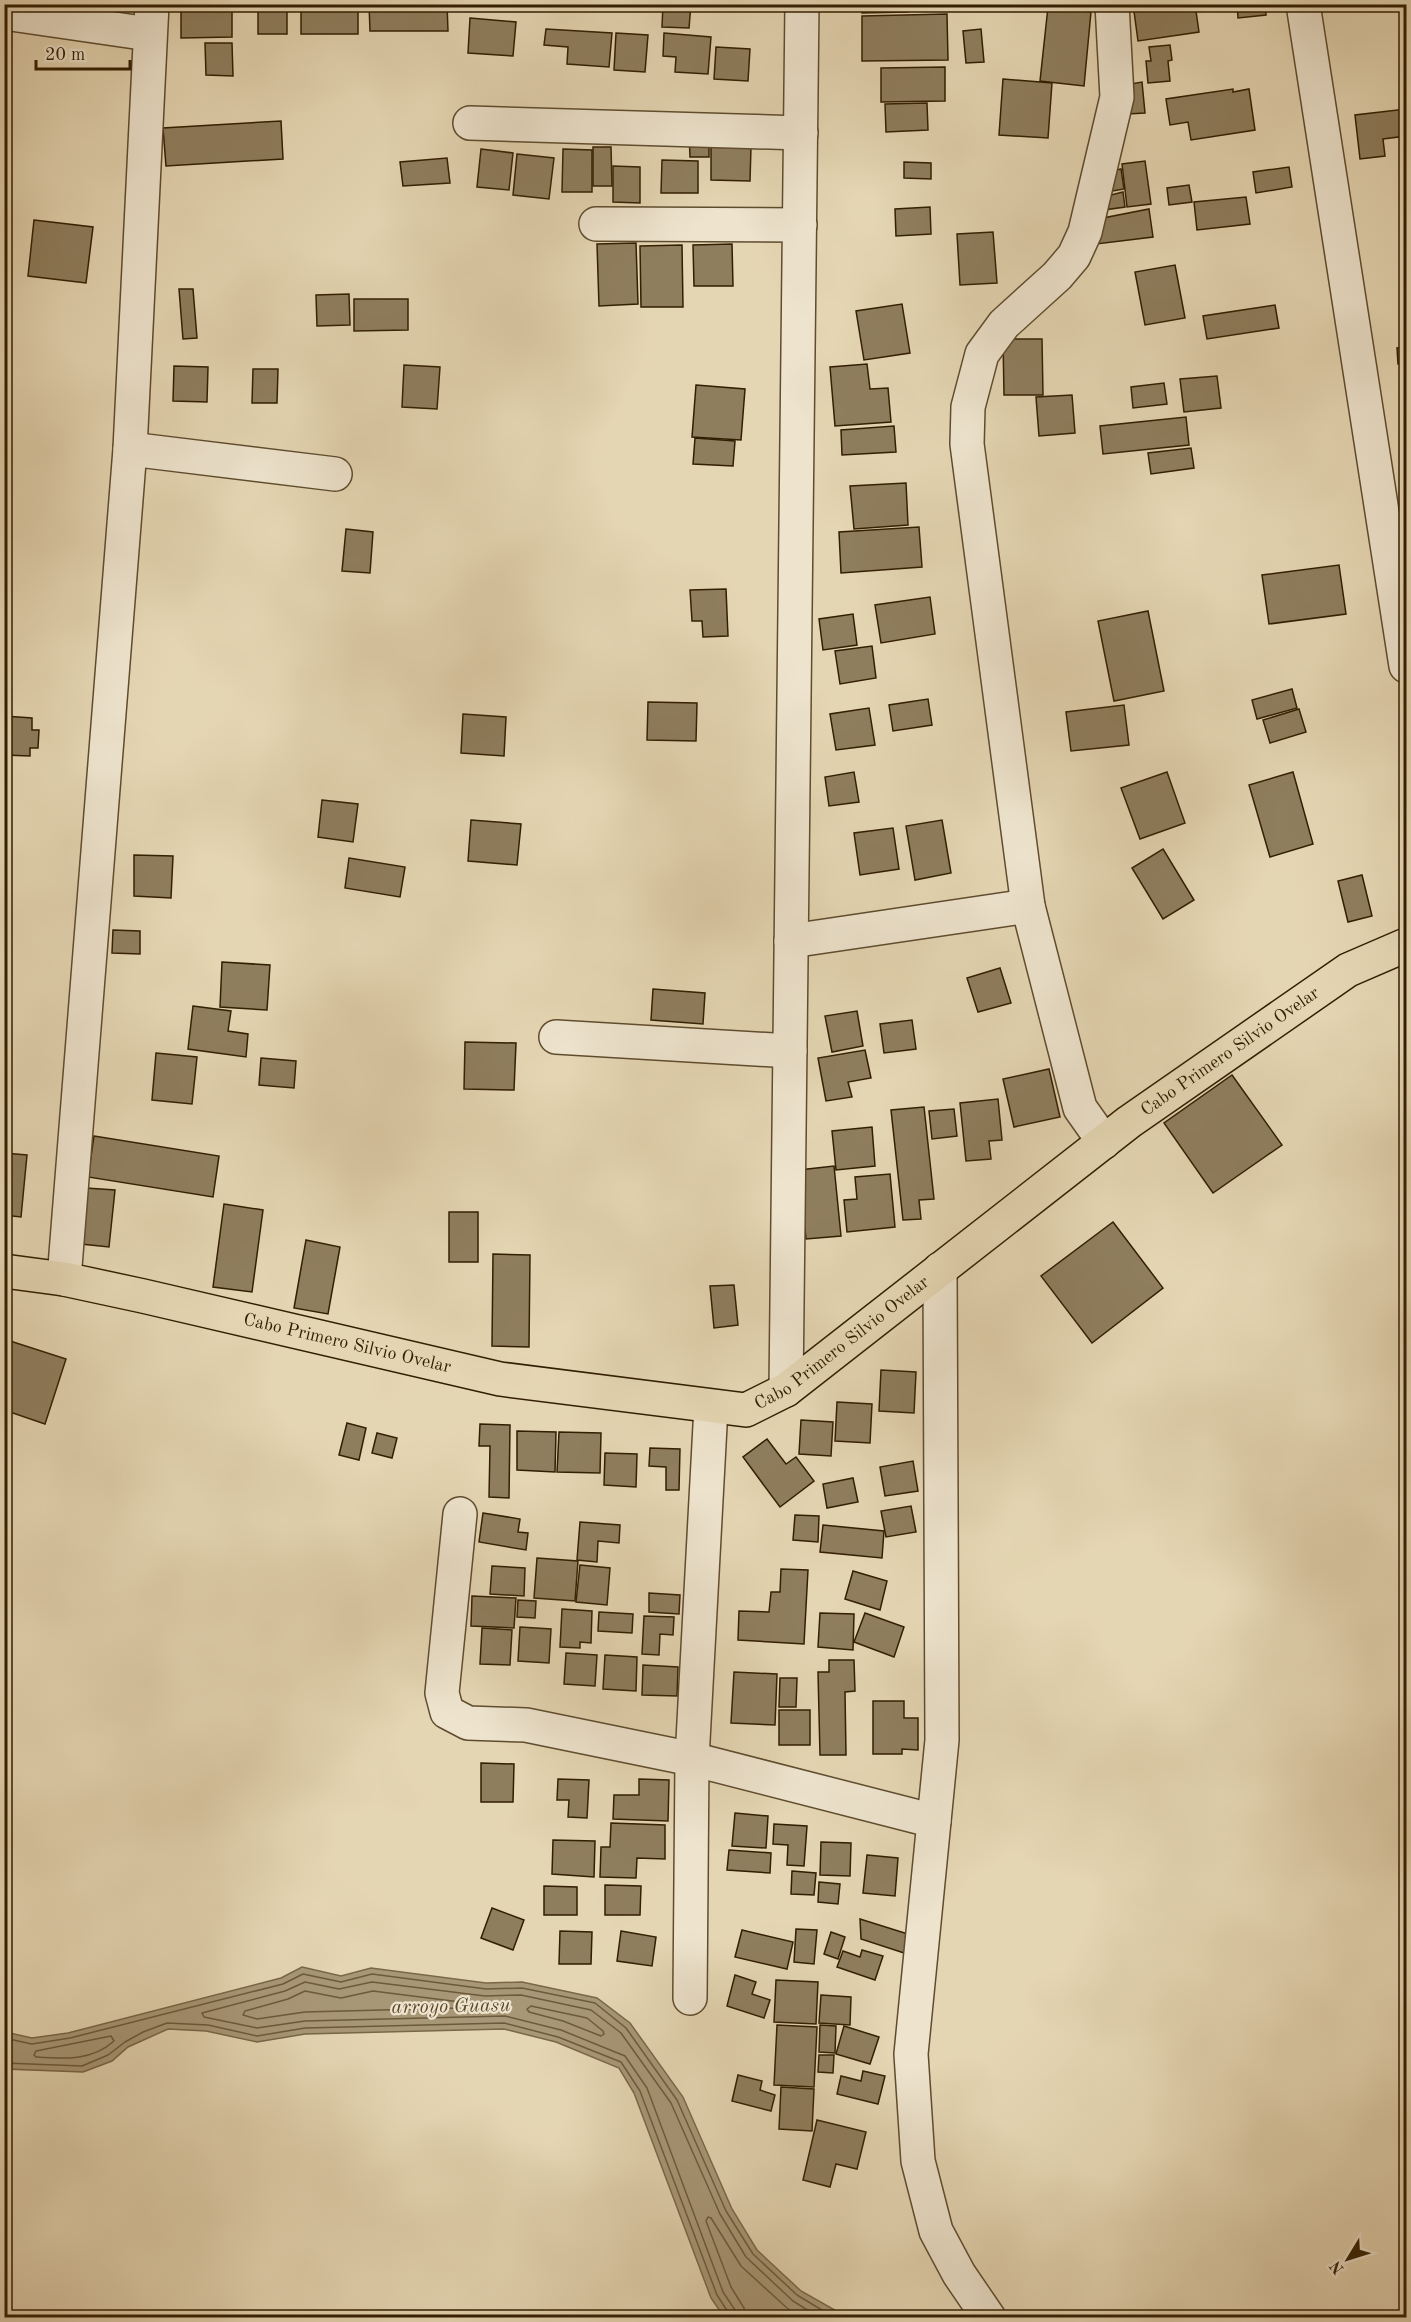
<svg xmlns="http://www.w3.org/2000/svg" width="1411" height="2322" viewBox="0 0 1411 2322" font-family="'Old Standard TT',serif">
	<rect width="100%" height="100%" fill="#e5d6b3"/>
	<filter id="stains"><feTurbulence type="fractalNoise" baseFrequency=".00333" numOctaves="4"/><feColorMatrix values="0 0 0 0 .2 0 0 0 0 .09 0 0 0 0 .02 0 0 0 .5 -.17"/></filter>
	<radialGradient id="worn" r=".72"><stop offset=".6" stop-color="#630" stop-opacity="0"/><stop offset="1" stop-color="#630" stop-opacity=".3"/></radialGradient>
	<!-- water -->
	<polygon fill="#a89777" stroke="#796748" stroke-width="1.5" points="302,1967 341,1976 371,1968 486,1983 522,1982 597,1998 630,2023 683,2097 732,2209 757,2250 801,2291 847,2317 724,2317 711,2298 634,2093 619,2068 556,2042 504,2029 305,2034 257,2042 206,2031 168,2029 128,2047 112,2061 83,2072 5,2069 5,2032 32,2038 68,2033 281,1978"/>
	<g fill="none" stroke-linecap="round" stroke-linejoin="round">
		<!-- shore -->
		<g stroke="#6d5a3c" stroke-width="1.5">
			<polygon points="305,1991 341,1998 373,1991 460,2002 462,2005 459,2008 305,2012 257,2019 243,2015 245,2011 288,1999"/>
			<polygon points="531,2006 587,2018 603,2031 604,2034 601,2036 563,2021 529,2012 527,2009"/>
			<path d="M111,2036L114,2041C92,2061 65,2059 36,2057L34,2055L36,2051Z"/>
			<polyline points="4,2038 32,2044 70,2038 283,1984 303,1974 341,1982 372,1974 486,1989 522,1988 595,2003 626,2028 677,2100 726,2211 753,2254 797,2295 835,2318"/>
			<polyline points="4,2063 82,2066 108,2055 125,2042 143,2032 167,2023 208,2025 257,2036 305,2028 504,2023 558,2037 621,2062 640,2091 717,2295 728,2312 729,2318"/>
			<polyline points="736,2318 735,2310 723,2292 647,2088 625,2056 561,2030 505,2016 305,2021 257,2028 204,2017 202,2013 285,1991 305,1982 339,1989 372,1982 485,1996 521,1995 591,2010 621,2033 671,2103 720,2214 746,2257 793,2301 820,2318"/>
			<polyline points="745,2318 744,2308 731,2287 706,2221 708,2217 711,2218 741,2266 787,2308 802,2318"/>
		</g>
	</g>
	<!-- building -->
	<g fill="#8f7e5e" stroke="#321e02" stroke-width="1.5">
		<polygon points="181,4 232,4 232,37 181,38"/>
		<rect x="301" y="4" width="57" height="30"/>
		<polygon points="369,4 447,4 448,31 370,31"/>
		<polygon points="663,4 691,4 689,28 662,27"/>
		<polygon points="862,4 908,4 908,12 862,13"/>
		<polygon points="1133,4 1195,4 1199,32 1138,41"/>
		<polygon points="1237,4 1265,4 1266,15 1238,18"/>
		<rect x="258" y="7" width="29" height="27"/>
		<polygon points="1048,7 1091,12 1084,86 1040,81"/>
		<polygon points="947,14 948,60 862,61 862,16"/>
		<polygon points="470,18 516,22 513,56 468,53"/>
		<polygon points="546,29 612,33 609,67 567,64 568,47 544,45"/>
		<polygon points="981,29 984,62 966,63 963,31"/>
		<polygon points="616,33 648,35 645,72 614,70"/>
		<polygon points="664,33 711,37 708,74 675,72 676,57 663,56"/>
		<polygon points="205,43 232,43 233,76 206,75"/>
		<polygon points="1170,45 1172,60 1168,61 1170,81 1148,83 1146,61 1151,61 1149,47"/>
		<polygon points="716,47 750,49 748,81 714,79"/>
		<polygon points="945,67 945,101 881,102 881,68"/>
		<polygon points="1003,79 1052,83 1048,138 999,135"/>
		<polygon points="1142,82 1145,113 1127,114 1124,85"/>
		<polygon points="1233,89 1233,92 1249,89 1255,130 1191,140 1188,122 1170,125 1166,99"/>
		<polygon points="927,103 928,130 886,132 885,104"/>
		<polygon points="1406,109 1406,136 1383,139 1385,156 1360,159 1355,115"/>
		<polygon points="281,121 283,159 166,166 163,128"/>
		<polygon points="689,132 709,132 709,157 690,157"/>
		<polygon points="711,146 751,147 750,181 711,180"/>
		<polygon points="593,147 611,147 612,186 593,186"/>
		<polygon points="481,149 513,153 509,190 477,187"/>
		<polygon points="563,149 592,150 592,192 562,192"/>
		<polygon points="517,154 554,158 549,199 513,195"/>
		<polygon points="447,158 450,183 403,186 400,162"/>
		<polygon points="662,160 698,161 698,193 661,193"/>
		<polygon points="1145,161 1151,204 1127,207 1122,164"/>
		<polygon points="904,162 931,163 931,179 904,178"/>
		<polygon points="613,166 640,167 640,203 613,202"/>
		<polygon points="1289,167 1292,187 1256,193 1253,172"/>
		<polygon points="1121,169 1124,189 1101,193 1103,173"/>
		<polygon points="1189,185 1192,202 1169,205 1167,188"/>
		<polygon points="1123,192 1125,207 1096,211 1099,198"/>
		<polygon points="1246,197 1250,224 1197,230 1194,202"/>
		<polygon points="930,207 931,234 896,236 895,209"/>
		<polygon points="1149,209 1153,237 1088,245 1093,220"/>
		<polygon points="34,220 93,227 86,283 28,276"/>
		<polygon points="993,232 997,283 960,285 957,234"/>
		<polygon points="636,243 638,304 599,306 597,244"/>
		<polygon points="732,244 733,286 694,286 693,245"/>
		<polygon points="682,245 683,307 641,307 640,246"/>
		<polygon points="1175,265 1185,318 1145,325 1135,272"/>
		<polygon points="179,289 193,289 197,338 183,339"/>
		<polygon points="349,294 350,325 317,326 316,295"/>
		<polygon points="354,299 408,299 408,330 354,331"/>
		<polygon points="902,304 910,353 864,360 856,311"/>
		<polygon points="1275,305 1279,328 1207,339 1203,316"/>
		<polygon points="1003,339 1042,339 1043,395 1004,395"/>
		<polygon points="1406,347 1406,363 1398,364 1397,348"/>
		<polygon points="867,364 870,389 888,388 891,422 835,426 830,367"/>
		<polygon points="404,365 440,367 437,409 402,407"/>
		<polygon points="174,366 208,367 207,402 173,401"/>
		<polygon points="253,369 278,369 277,403 252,403"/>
		<polygon points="1217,376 1221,408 1184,412 1180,379"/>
		<polygon points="1164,383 1167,404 1133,408 1131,387"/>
		<polygon points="696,385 745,389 741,440 692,437"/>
		<polygon points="1072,395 1075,433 1039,436 1036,397"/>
		<polygon points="1186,417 1189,445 1103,454 1100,426"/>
		<polygon points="894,426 896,452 842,455 841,430"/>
		<polygon points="695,438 735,441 733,466 693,464"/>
		<polygon points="1191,448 1194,468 1151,474 1148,453"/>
		<polygon points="906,483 908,525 854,529 850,486"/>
		<polygon points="919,527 922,567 841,573 839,532"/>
		<polygon points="346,529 373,532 370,573 342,571"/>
		<polygon points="1339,565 1346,614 1269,624 1262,575"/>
		<polygon points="726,589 728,636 703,637 702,621 692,621 690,590"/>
		<polygon points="930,597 935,634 881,643 875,605"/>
		<polygon points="1148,611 1164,691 1114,701 1098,621"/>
		<polygon points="853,614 857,645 823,650 819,619"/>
		<polygon points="872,646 876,678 840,684 835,651"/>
		<polygon points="1292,689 1297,708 1257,719 1252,700"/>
		<polygon points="928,699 932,725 893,731 889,705"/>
		<polygon points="648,702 697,703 696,741 647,740"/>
		<polygon points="1124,705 1129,745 1071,751 1066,712"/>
		<polygon points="869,708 875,745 836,750 830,714"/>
		<polygon points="1299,709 1306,732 1270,743 1263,720"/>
		<polygon points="463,714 506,717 504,756 461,753"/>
		<polygon points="4,716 32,718 32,730 39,730 38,748 30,748 30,756 4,755"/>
		<polygon points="854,772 859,802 829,806 825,777"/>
		<polygon points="1167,772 1185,823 1140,839 1121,788"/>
		<polygon points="1293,772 1313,844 1270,857 1249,785"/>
		<polygon points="322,800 358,804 353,842 318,837"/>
		<polygon points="471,820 521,824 517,865 468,861"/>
		<polygon points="942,820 951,873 915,880 906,826"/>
		<polygon points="893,828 899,869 860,875 854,833"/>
		<polygon points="1163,849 1194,900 1163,919 1132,868"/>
		<polygon points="134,855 173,856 171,898 134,896"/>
		<polygon points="349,858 405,867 400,897 345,888"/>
		<polygon points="1362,875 1372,916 1348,922 1338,881"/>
		<polygon points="113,930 140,931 140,954 112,953"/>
		<polygon points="222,962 270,965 267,1010 220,1007"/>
		<polygon points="1000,968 1011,1003 978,1012 967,978"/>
		<polygon points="653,989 705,993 703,1024 651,1020"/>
		<polygon points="193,1006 231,1011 228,1031 248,1034 246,1057 188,1049"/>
		<polygon points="857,1011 863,1046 832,1052 825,1016"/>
		<polygon points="912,1020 916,1049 884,1053 880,1024"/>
		<polygon points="465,1042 516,1043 514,1090 464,1089"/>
		<polygon points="865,1050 871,1078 848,1082 852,1097 826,1101 818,1058"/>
		<polygon points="156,1053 197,1057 192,1104 152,1100"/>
		<polygon points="261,1058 296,1061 294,1088 259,1085"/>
		<polygon points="1049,1069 1060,1117 1014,1127 1003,1079"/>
		<polygon points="1232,1075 1282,1145 1213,1193 1164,1123"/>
		<polygon points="998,1099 1002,1140 989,1141 991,1159 966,1161 960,1103"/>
		<polygon points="924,1107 934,1199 919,1200 921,1219 903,1220 891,1110"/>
		<polygon points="954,1109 957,1136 932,1139 929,1111"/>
		<polygon points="872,1127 875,1166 836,1170 832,1131"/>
		<polygon points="94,1136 219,1156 213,1197 88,1177"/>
		<polygon points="4,1153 27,1155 21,1217 4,1215"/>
		<polygon points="834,1166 841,1236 806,1239 799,1170"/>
		<polygon points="890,1174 895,1227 847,1232 844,1200 857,1199 855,1177"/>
		<polygon points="86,1188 115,1190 109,1247 81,1244"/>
		<polygon points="224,1204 263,1210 252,1292 213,1287"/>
		<rect x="449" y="1212" width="29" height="50"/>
		<polygon points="1113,1222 1163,1288 1092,1343 1041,1276"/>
		<polygon points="306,1240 340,1247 328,1314 294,1308"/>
		<polygon points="493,1254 530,1255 529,1347 492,1346"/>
		<polygon points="734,1285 738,1325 714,1328 710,1286"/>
		<polygon points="7,1340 66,1359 45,1424 4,1410 4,1348"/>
		<polygon points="881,1370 916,1372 914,1413 879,1411"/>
		<polygon points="837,1402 872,1404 870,1443 835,1441"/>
		<polygon points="801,1420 833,1422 831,1456 799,1454"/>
		<polygon points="347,1423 366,1428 359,1460 339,1455"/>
		<polygon points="480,1424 510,1425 509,1498 489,1497 490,1446 479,1446"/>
		<polygon points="517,1431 556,1432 555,1472 517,1470"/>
		<polygon points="559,1432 601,1433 600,1473 557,1472"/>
		<polygon points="377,1433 397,1438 392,1458 372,1453"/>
		<polygon points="767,1439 786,1464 796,1457 814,1481 780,1507 743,1457"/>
		<polygon points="650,1448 680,1449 679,1490 666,1490 666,1467 649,1466"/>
		<polygon points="605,1453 637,1454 636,1487 604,1485"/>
		<polygon points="913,1461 918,1491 885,1496 880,1467"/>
		<polygon points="853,1478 858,1502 827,1508 823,1484"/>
		<polygon points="911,1506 916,1532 886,1537 881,1511"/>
		<polygon points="483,1513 520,1519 518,1532 528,1533 526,1550 479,1542"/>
		<polygon points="795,1515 819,1516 818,1542 793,1540"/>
		<polygon points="580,1522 620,1525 619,1543 598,1541 597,1562 577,1560"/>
		<polygon points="823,1525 884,1531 882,1558 820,1552"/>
		<polygon points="537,1558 578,1561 575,1601 534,1598"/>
		<polygon points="580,1565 610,1568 607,1605 576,1602"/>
		<polygon points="492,1566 525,1568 524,1596 490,1594"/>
		<polygon points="781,1569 808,1570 804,1644 738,1640 739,1611 769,1612 771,1592 780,1592"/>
		<polygon points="853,1571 887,1581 880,1610 845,1599"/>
		<polygon points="649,1593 680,1595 679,1614 649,1612"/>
		<polygon points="472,1596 516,1598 514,1628 471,1626"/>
		<polygon points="518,1600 536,1601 535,1618 517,1617"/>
		<polygon points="562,1609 592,1611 591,1643 580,1642 580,1648 560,1647"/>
		<polygon points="599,1612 633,1614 632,1633 598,1631"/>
		<polygon points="820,1613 854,1614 853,1650 818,1647"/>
		<polygon points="865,1613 904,1627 894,1657 854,1642"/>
		<polygon points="644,1616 674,1617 673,1635 660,1634 659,1655 642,1654"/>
		<polygon points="520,1627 551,1629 549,1663 518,1661"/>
		<polygon points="482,1628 512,1630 510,1665 480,1664"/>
		<polygon points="566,1653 597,1655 595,1686 564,1684"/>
		<polygon points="605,1655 637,1657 636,1691 603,1689"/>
		<polygon points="829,1660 854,1660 855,1691 845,1692 846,1755 820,1755 818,1672 829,1672"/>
		<polygon points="643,1665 678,1667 677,1696 642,1695"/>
		<polygon points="734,1672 777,1674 775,1725 731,1723"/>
		<polygon points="780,1678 797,1678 796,1707 779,1707"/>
		<polygon points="873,1701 904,1701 904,1718 918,1718 918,1750 902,1749 902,1754 873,1754"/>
		<rect x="779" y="1710" width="31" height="35"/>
		<polygon points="481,1763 514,1764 513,1802 481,1802"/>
		<polygon points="558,1779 589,1780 587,1818 568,1817 569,1800 557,1800"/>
		<polygon points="639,1779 669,1780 668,1821 613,1819 614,1795 639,1795"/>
		<polygon points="735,1813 768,1816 766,1848 732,1846"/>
		<polygon points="611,1823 665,1825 665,1859 637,1858 636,1878 600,1877 601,1847 610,1847"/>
		<polygon points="774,1824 807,1826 804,1866 787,1865 788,1845 773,1844"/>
		<polygon points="553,1840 595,1841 594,1877 552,1874"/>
		<polygon points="821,1842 851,1843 850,1876 820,1875"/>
		<polygon points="729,1850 771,1853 770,1873 727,1870"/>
		<polygon points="867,1855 898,1858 895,1896 863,1893"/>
		<polygon points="792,1871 816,1873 814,1895 791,1894"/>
		<polygon points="819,1882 840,1884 838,1904 818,1902"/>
		<polygon points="605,1885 641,1886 640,1915 605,1915"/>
		<polygon points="544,1886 577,1887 577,1915 544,1915"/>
		<polygon points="492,1908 524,1920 513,1950 481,1938"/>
		<polygon points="860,1919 908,1934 907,1954 861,1939"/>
		<polygon points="796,1929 817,1930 814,1964 794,1962"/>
		<polygon points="742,1930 793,1942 787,1969 735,1957"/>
		<polygon points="560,1931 592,1932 591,1964 559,1964"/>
		<polygon points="621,1931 656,1937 652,1966 617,1961"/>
		<polygon points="831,1932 845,1937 838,1959 824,1954"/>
		<polygon points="862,1950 883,1956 875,1980 837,1967 843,1951 860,1957"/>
		<polygon points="735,1975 756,1982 752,1994 770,2000 764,2018 727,2006"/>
		<polygon points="776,1980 818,1982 816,2024 774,2022"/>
		<polygon points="821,1995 851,1997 850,2025 819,2023"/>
		<polygon points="777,2025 817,2027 814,2087 774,2085"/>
		<polygon points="820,2025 836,2026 835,2053 819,2052"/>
		<polygon points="844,2026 879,2037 870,2064 836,2054"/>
		<polygon points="819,2055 834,2055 833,2073 818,2072"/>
		<polygon points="863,2071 885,2076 878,2104 837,2094 841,2076 861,2081"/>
		<polygon points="738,2075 762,2081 760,2090 775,2095 771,2111 732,2101"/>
		<polygon points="781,2087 814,2089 812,2131 779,2129"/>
		<polygon points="817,2120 866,2132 857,2169 836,2164 830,2187 803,2180"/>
	</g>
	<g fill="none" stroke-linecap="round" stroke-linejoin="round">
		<!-- minor casing -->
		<g stroke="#5f4c2e" stroke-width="36">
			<g id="minor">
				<polyline points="1303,4 1406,666"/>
				<polyline points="4,13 149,34"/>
				<polyline points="470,123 801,133"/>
				<polyline points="596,224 800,225"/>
				<polyline points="130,449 335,474"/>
				<polyline points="791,941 1028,906"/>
				<polyline points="556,1037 790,1051"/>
				<polyline points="1104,1142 1080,1108 1028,906 967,444 968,407 982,354 1004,324 1057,276 1074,256 1085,232 1117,97 1112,4"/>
				<polyline points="940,1269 942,1740 911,2054 918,2161 936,2231 959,2274 989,2318"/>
				<polyline points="64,1279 130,449 152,4"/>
				<polyline points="786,1390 802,4"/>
				<polyline points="460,1514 442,1693 447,1712 468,1723 526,1725 692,1759 934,1821"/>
				<polyline points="690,1998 692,1759 711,1407"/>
			</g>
		</g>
		<!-- major casing -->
		<g stroke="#321e02" stroke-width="36">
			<g id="major">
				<path id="s1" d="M4,1271L64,1279L143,1296L500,1379L746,1410L786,1390L1129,1122L1348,970L1406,945"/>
			</g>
		</g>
		<!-- minor -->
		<use href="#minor" stroke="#eee4ce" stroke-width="33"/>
		<!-- major -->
		<use href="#major" stroke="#e5d6b3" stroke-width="33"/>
	</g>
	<g text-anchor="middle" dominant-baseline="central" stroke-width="4.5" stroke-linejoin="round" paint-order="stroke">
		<!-- street labels -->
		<g font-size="18" fill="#321e02" stroke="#eee4ce">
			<text stroke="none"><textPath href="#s1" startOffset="1359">Cabo Primero Silvio Ovelar</textPath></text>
			<text stroke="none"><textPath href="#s1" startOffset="873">Cabo Primero Silvio Ovelar</textPath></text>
			<text stroke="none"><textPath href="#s1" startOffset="351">Cabo Primero Silvio Ovelar</textPath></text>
		</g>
		<!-- water labels -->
		<g font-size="20" font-style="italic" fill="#5b482b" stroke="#eee4ce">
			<text transform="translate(451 2007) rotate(-1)">arroyo Guasu</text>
		</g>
	</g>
	<!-- margin -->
	<rect width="1411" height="2322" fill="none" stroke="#e5d6b3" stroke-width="24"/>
	<rect x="6" y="6" width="1399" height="2310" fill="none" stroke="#321e02" stroke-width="3"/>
	<rect x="12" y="12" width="1387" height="2298" fill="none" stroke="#321e02" stroke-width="1.5"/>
	<!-- north arrow -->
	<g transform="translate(1348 2259) rotate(232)" stroke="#eee4ce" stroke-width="4.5" paint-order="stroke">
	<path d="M0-4.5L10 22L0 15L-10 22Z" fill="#321e02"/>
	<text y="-9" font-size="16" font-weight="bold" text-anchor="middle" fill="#321e02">N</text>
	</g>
	<!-- scale -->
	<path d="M36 60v9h94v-9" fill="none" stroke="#321e02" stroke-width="3"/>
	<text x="45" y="60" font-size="18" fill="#321e02" stroke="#eee4ce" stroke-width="4.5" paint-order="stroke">20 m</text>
	<rect width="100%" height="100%" filter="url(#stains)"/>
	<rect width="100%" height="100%" fill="url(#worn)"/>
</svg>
